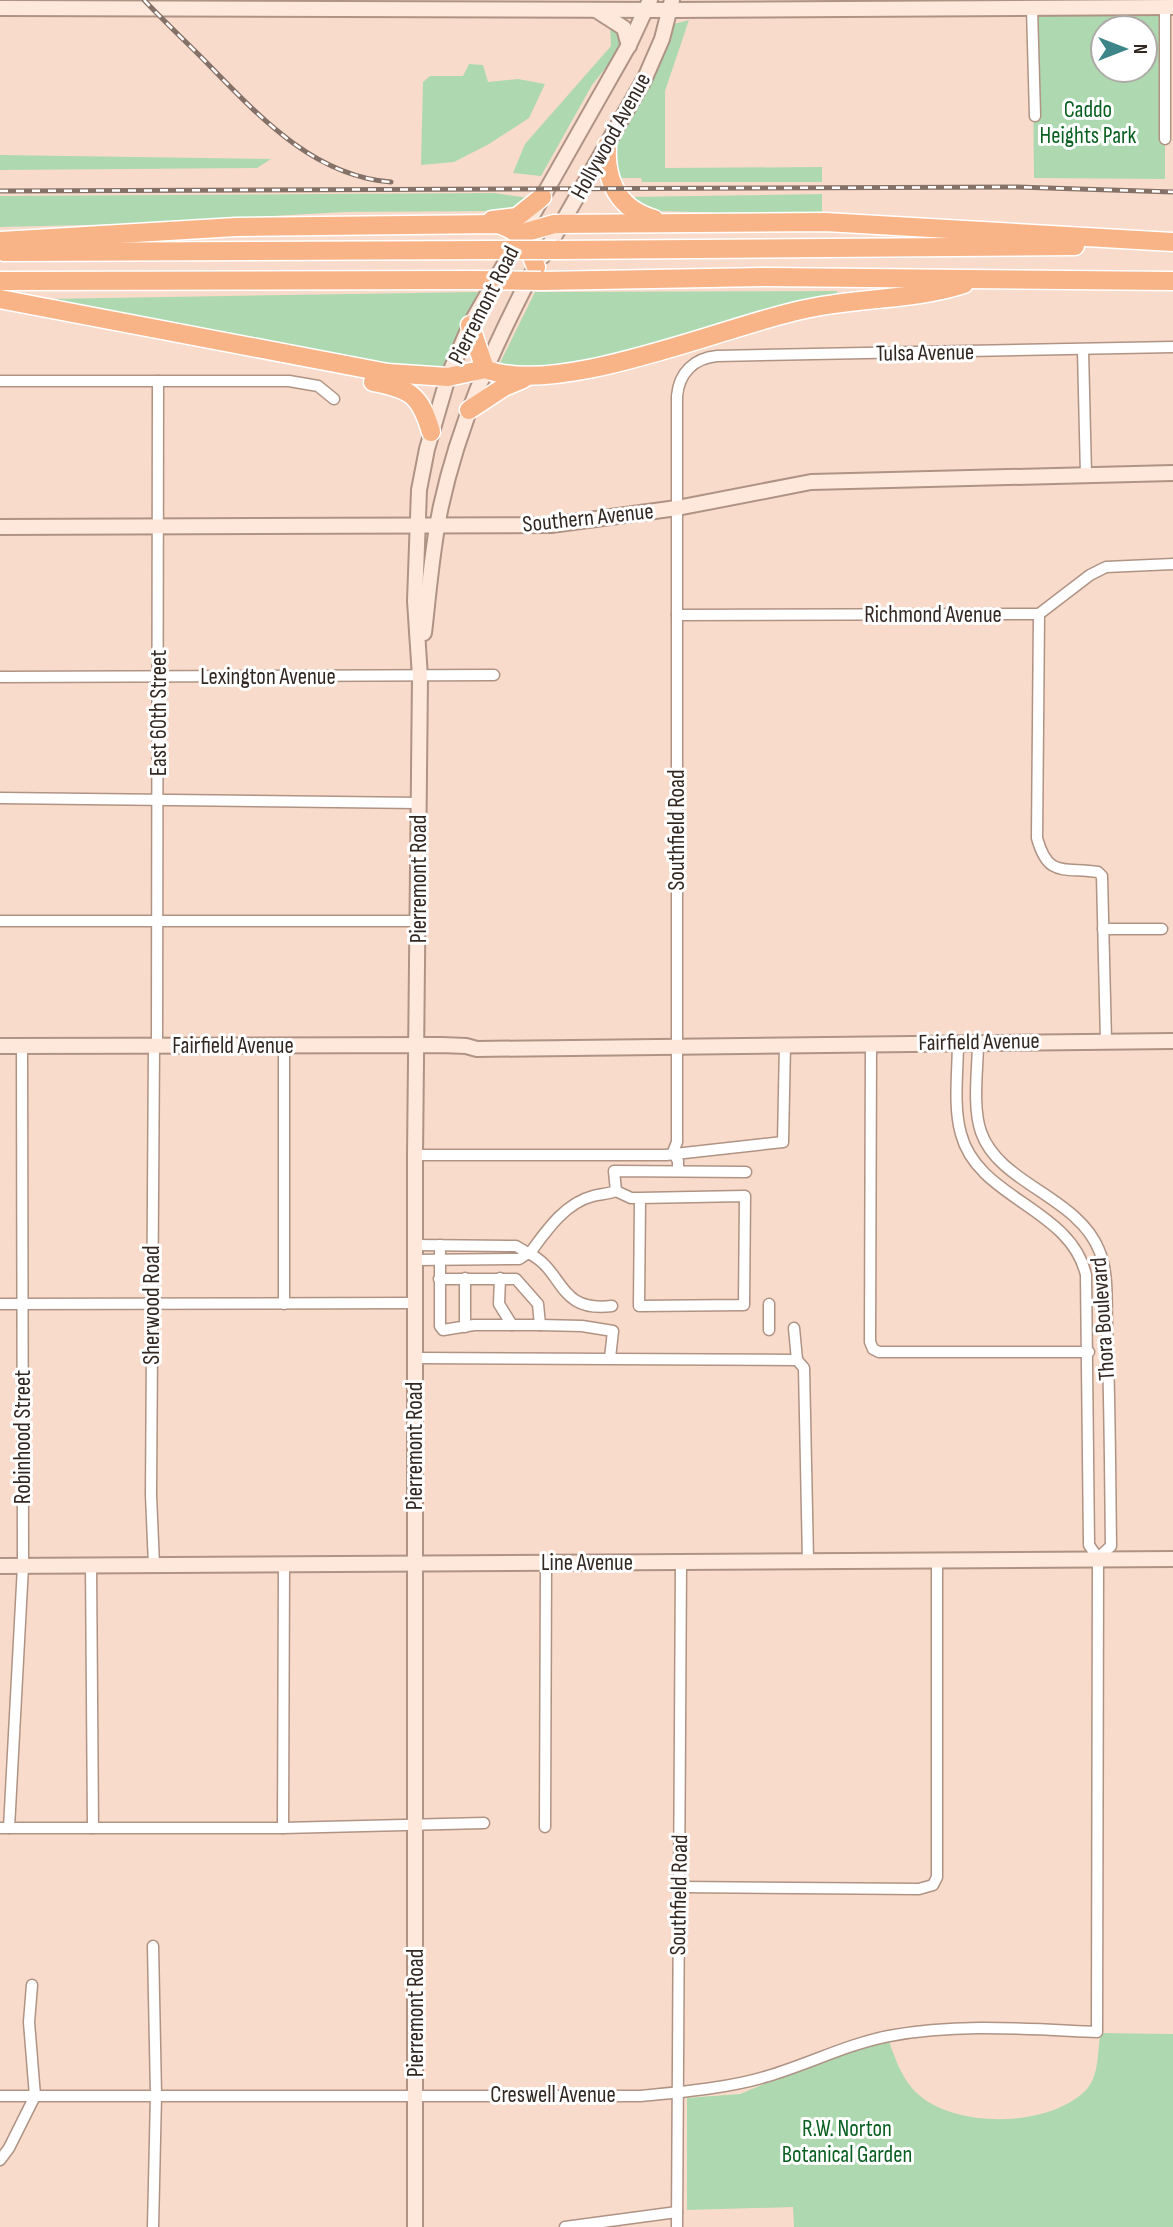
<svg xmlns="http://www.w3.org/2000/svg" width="1173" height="2227" viewBox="0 0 1173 2227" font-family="'Sofia Sans Condensed',sans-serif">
	<rect width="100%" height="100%" fill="#f9dbcb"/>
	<!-- green -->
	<g fill="#aed9b0" fill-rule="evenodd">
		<path d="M1165,7V179L1034,178L1032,8ZM1103,28H1145V70H1103Z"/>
		<polygon points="689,20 665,91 665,168 822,167 822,182 642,182 641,178 613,178 612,150 669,32 674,24"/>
		<polygon points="610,26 622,37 613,59 592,85 541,176 513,173 525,144 611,46"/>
		<polygon points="469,64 483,65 488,82 518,79 545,84 529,118 489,144 454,162 421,165 423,82 430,76 463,76"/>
		<polygon points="0,155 271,159 257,168 0,170"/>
		<polygon points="494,193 528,198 506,211 345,212 131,224 0,227 0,196"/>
		<polygon points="822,194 822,216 660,211 627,197"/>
		<polygon points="837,291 838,295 562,370 498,367 535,292"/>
		<polygon points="478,292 440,373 406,371 44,299"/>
		<path d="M1100,2033L1173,2034V2227H794L793,2207L687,2210V2098L740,2094L816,2062L888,2039C896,2060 902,2080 919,2095C958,2129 1050,2127 1086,2090C1099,2077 1098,2050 1100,2033Z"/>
	</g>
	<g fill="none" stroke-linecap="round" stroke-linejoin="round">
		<!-- street casing -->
		<g stroke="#af9384" stroke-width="13">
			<g id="street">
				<polyline points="1032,8 1035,116"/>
				<polyline points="1165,139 1165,7"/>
				<polyline points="1083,350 1086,475"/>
				<polyline points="0,381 289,381 318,386 334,399"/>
				<path d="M1039,614L1037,838C1048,878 1063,867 1098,872L1102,876L1106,1041"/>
				<polyline points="677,615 1039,614 1090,575 1106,567 1173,564"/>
				<polyline points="0,677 494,675"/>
				<polyline points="0,798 419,803"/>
				<polyline points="0,921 419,921"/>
				<polyline points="1103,929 1162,929"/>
				<path d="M978,1042C978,1069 972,1106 981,1132C999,1184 1077,1196 1099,1250C1109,1273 1106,1303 1107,1328C1110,1401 1110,1473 1111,1546L1098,1558"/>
				<polyline points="871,1043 870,1342 873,1349 879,1352 1089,1352"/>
				<polyline points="154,1046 151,1495 154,1565"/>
				<polyline points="157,1046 158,381"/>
				<polyline points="415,1155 666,1155 783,1142 785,1044"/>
				<path d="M678,1171V1161L673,1152L677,1142V396C679,373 694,358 717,356L1173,347"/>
				<polyline points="640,1198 639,1306 744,1305 745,1196 640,1198 631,1198 616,1191 614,1171 746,1172"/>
				<polyline points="415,1245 516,1246 528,1253 519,1259 415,1260"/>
				<polyline points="440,1245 440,1326 443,1330 474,1325 540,1325 582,1326 613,1331 610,1358"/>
				<path d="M528,1253C565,1270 556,1313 612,1306"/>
				<path d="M530,1253C546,1231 565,1203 593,1196C601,1194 608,1194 616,1191"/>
				<polyline points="465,1278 465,1327"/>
				<polyline points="500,1278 499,1304 512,1325"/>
				<polyline points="439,1279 516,1279 538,1304 540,1325"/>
				<polyline points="0,1304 415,1303"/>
				<polyline points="284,1304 284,1046"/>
				<polyline points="769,1304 769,1330"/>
				<polyline points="794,1328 797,1360"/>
				<polyline points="416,1358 797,1360 804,1368 808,1560"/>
				<polyline points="91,1565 93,1828"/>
				<polyline points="545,1827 546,1563"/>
				<polyline points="0,1828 283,1828 484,1823"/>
				<polyline points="9,1828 23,1566 22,1046"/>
				<polyline points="283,1828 284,1565"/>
				<polyline points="679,1887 919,1889 933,1885 937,1877 937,1559"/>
				<path d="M0,2096H641C681,2092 729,2088 768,2076C809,2064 847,2044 889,2036C958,2023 1028,2029 1097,2032L1098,1558L1089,1545L1086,1275C1071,1208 978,1199 961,1134C953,1106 958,1071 958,1042"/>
				<polyline points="0,2160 9,2148 35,2096 29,2022 32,1985"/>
				<polyline points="153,2227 156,2095 153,1946"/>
				<polyline points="565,2227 677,2212"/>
				<polyline points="677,2227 681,1562"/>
			</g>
		</g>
		<!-- secondary casing -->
		<g stroke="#af9384" stroke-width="18">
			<g id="secondary">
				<polyline points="0,8 670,10 1173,7"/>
				<polyline points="596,10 624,28 629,46"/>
				<polyline points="543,256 645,78 662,39 672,0"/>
				<polyline points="0,527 551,525 677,508 811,482 1173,473"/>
				<path d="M424,633C429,590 432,548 441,506C459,423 493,348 532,273"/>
				<polyline points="0,1046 441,1045 466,1046 477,1049 1173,1041"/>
				<polyline points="0,1566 1173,1559"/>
				<polyline points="415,2227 415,1155 420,677 415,601 419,490 427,449 448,377 470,325 630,43 650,0"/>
			</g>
		</g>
		<!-- highway casing -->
		<g stroke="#fff" stroke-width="21">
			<g id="highway">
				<path d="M607,145C605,181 618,209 654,219"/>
				<polyline points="492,220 517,217 542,197"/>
				<polyline points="520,234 554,224 825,222 1173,242"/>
				<path d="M0,241L236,227L497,224C521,230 528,245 536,267"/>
				<polyline points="556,250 1075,246"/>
				<polyline points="4,252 491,250"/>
				<polyline points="0,281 475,280"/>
				<polyline points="541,281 766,277 1173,281"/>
				<polyline points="0,299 388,373 448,377 485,369"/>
				<path d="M470,325L485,369C557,398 722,327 801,310C854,297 912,301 964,284"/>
				<path d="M373,382C410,389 420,394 431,432"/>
				<polyline points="469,410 504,387 523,379"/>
			</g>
		</g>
		<!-- street -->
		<use href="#street" stroke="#fff" stroke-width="10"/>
		<!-- secondary -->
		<use href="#secondary" stroke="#fde8db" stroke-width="14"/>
		<!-- highway -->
		<use href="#highway" stroke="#f8b486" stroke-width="18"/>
		<!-- rail casing -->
		<g stroke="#847167" stroke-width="5">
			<g id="rail">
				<path d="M144,0C164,21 185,41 205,61C257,114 312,176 391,182"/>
				<polyline points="0,191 1017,187 1173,192"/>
			</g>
		</g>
		<!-- rail -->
		<use href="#rail" stroke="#fff" stroke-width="2.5" stroke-dasharray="8" stroke-linecap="butt"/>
		<!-- highway-bridge casing -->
		<g stroke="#fff" stroke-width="21" stroke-linecap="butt">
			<g id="highway-bridge">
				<polyline points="491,250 556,250"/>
				<polyline points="475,280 541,281"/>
			</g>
		</g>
		<!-- highway-bridge -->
		<use href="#highway-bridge" stroke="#f8b486" stroke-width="18"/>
	</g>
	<g text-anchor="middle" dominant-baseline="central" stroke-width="6" stroke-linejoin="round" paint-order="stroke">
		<!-- park labels -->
		<g font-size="23" fill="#085f1f" stroke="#fff">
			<text x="1088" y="110">Caddo<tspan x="1088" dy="26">Heights Park</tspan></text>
			<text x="847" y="2129">R.W. Norton<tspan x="847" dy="26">Botanical Garden</tspan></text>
		</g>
		<!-- street labels -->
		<g font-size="23" fill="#322721" stroke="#fff">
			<text transform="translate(611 136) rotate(-61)">Hollywood Avenue</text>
			<text transform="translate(484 305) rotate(-63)">Pierremont Road</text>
			<text transform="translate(925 353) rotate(-1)">Tulsa Avenue</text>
			<text transform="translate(588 518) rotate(-6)">Southern Avenue</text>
			<text x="933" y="615">Richmond Avenue</text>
			<text x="268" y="677">Lexington Avenue</text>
			<text transform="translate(159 713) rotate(-90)">East 60th Street</text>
			<text transform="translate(677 830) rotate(-90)">Southfield Road</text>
			<text transform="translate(419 879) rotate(-90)">Pierremont Road</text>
			<text transform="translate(979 1042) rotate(-1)">Fairfield Avenue</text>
			<text x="233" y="1046">Fairfield Avenue</text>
			<text transform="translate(152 1305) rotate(-90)">Sherwood Road</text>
			<text transform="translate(1103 1319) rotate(-94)">Thora Boulevard</text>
			<text transform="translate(23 1437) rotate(-90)">Robinhood Street</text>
			<text transform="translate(415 1446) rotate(-90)">Pierremont Road</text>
			<text x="587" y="1563">Line Avenue</text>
			<text transform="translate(679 1895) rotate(-89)">Southfield Road</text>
			<text transform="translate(416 2013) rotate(-90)">Pierremont Road</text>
			<text x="553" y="2095">Creswell Avenue</text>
		</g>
	</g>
	<!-- north arrow -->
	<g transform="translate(1124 49) rotate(90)"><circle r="33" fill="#ffffff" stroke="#ada9a6" stroke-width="2"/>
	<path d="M0-5L12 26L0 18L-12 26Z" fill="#3c8588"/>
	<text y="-10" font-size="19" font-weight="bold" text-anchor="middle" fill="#322721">N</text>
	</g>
</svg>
